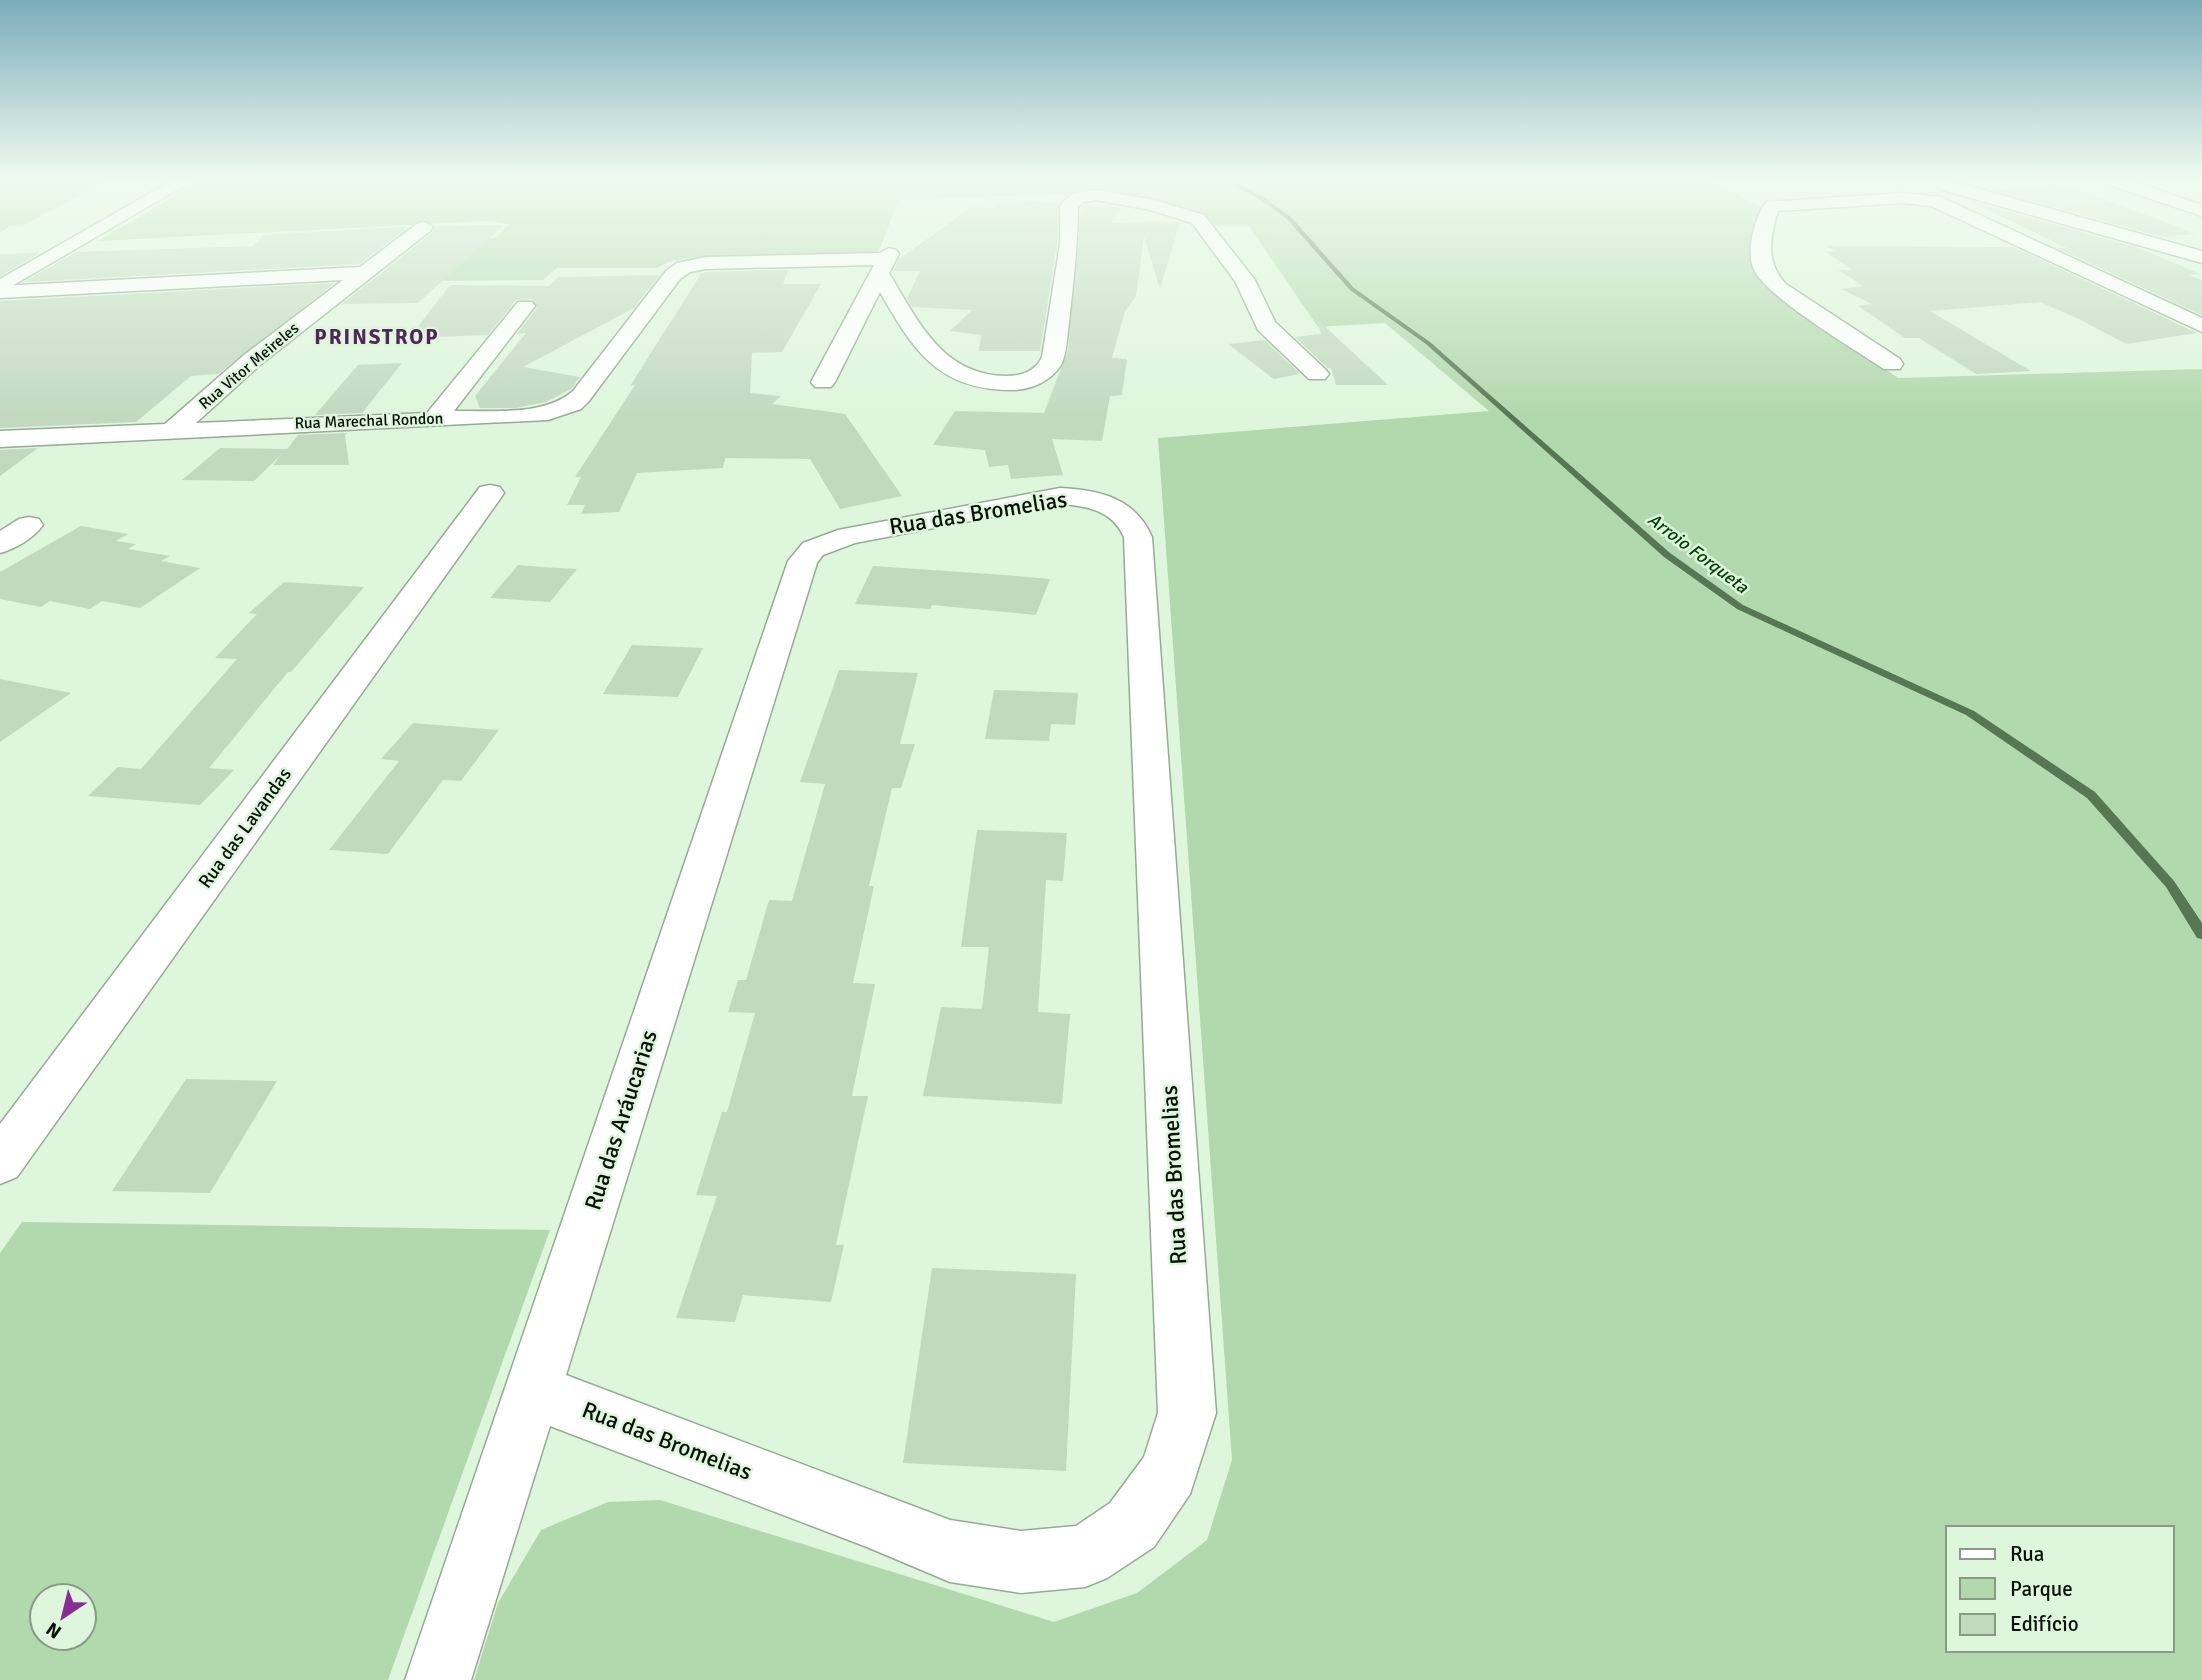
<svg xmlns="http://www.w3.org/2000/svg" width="2202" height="1680" viewBox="0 0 2202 1680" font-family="Signika,sans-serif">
	<rect width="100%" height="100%" fill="#def6dc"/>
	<!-- green -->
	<g fill="#b2d8ad" fill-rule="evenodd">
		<polygon points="0,181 107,181 22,226 10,226 0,233"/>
		<path d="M199,181H1711L1761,207C1756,229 1743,258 1757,277L1898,378L2202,369V1680H474L498,1603L541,1530L608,1502L660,1500L1054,1622L1137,1593L1207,1540L1232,1460L1158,438L1489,411L1385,323L1318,327L1249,226H1213L1205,218L1102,192L899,200L877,255L688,258L669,262L656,268H557L543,280L423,281L469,238H495L509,224L486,221L98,241ZM1948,1528H2172V1650H1948Z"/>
		<path d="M22,1222L550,1230L388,1680H0V1253ZM42,1596H84V1638H42Z"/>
	</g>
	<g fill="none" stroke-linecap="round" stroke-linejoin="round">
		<!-- stream -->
		<polygon fill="#577654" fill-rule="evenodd" points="1226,181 1233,181 1263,197 1291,217 1354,288 1430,342 1670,553 1743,605 1974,711 2095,792 2174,881 2202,923 2202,939 2197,938 2166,887 2087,798 1966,715 1737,609 1664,557 1426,344 1350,290 1287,219 1259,199"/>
	</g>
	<!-- building -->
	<g fill="#c2d9c0">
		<polygon points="2059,184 2185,229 2182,229 2195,234 2162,237 1996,191"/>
		<polygon points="1002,199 1058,203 1057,244 1040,351 979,351 981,335 950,331 972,310 912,307 907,298 920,271 893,271 899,259 972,207 993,208"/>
		<polygon points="1967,200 2139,248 2200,274 2189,275 2202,280 2202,315 2057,248 2067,248"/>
		<polygon points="1084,205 1122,208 1111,223 1180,222 1160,289 1144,236 1136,296 1125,311 1112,358 1127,359 1122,395 1110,396 1102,441 1052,439 1063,475 1011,479 1008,465 989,467 985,450 933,445 955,411 1044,413 1068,350 1081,208"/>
		<polygon points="504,225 418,303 342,304 432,233 435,226"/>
		<polygon points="401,227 409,227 359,264 24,282 76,252 253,246 264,235"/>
		<polygon points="1826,246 2014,247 2197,333 2126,344 2081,320 2040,302 1930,311 2031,371 1976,374 1919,338 1905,338 1858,306 1872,304 1841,289 1863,286 1838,270 1853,270 1825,252 1835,251"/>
		<polygon points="40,253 0,276 0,254"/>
		<polygon points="788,270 783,284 821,284 782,352 752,353 750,393 781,396 772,404 845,414 902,496 840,509 810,459 725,458 723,468 637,473 619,512 581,514 585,505 567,505 581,477 575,477 635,385 630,386 701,274 706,272"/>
		<polygon points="660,275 634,308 523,367 580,377 571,389 546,402 516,408 480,408 475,396 526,333 517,334 537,308 532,299 516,300 488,335 409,338 450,285 549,286 558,277"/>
		<polygon points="335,283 218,374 191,376 136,422 0,428 0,301"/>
		<polygon points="1316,318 1362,361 1388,385 1336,385 1331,368 1328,368 1295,337 1321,334"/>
		<polygon points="1265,340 1300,374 1274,379 1228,344"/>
		<polygon points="402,363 362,413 315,415 358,365"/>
		<polygon points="347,433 345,435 349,465 273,465 281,455 254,481 182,480 220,448 287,449 298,435"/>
		<polygon points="38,448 0,476 0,450"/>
		<polygon points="81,526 128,534 116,541 136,544 128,549 170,556 161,561 200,568 140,608 102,601 90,609 50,601 41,607 0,599 0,572"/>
		<polygon points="518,565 542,567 577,569 550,602 490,598"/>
		<polygon points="873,566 1005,575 1050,579 1036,615 932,605 930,609 855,604"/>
		<polygon points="284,582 364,587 291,672 288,672 209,768 234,770 200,805 88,796 118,767 141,769 237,659 215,658 257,614 249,613"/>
		<polygon points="632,645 703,648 678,697 603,694"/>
		<polygon points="839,670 918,673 900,744 915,744 901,788 892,788 869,886 874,886 853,983 875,984 852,1096 868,1096 836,1245 844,1245 831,1302 743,1295 735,1322 676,1318 717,1196 696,1195 722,1112 727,1112 755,1013 728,1012 738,980 746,980 769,900 792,901 825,784 800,782"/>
		<polygon points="0,679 71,693 0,742"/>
		<polygon points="994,690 1078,693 1075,725 1051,724 1049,741 985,739"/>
		<polygon points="413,723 499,730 461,781 443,780 388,854 329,850 399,761 381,759"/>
		<polygon points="977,830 1067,833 1063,881 1046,880 1038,1012 1070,1014 1062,1104 923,1096 941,1007 982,1009 989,947 961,947"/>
		<polygon points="186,1079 277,1081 210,1193 112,1191"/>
		<polygon points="932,1268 1076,1274 1066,1471 903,1463"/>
	</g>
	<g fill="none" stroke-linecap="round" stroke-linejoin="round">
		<!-- street casing -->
		<g stroke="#95ab93" stroke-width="3">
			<g id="street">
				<polygon points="1939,181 1951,181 2202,251 2202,263 1939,189 1937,185"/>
				<polygon points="2107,181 2133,181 2202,205 2202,216 2109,185"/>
				<path d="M1097,190L1154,200L1204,215L1255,280L1275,322L1325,369L1329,374L1325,379H1309L1258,330L1235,281L1192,223L1151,210L1097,200L1084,202L1078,207C1078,246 1073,284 1069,323C1067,336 1067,353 1061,365C1050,382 1031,390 1011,390C938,390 913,350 880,292L835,382L831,387H815L811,382L874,265L706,269L690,272L680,279L589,401L581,409L548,420L0,447V431L165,424L244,355L343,280L0,298V286L360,267L418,223L424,222L433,227L430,231L260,365L196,423L427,413L518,302H532L535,306L454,411C491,410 543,417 573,391L666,271L677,263L706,257L880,253L889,248L896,250L899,254L889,273C918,321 942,375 1006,376C1021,376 1035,372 1042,357L1060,244V205L1073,193Z"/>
				<path d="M1903,193L1941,197L2202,318V332L1931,206L1903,203L1778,211C1770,238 1765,262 1786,284L1900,359L1903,364L1900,369H1884C1854,349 1768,298 1754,270C1745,251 1755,218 1766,202Z"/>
				<polygon points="490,485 500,487 504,493 500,499 17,1177 0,1184 0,1124 480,487"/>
				<path d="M1060,488C1100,490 1135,498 1152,537L1216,1413L1190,1494L1154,1547L1107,1578L1085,1587L1021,1593L950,1582L867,1547L550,1426L471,1680H405L788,561L803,543L838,530ZM1060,504C1087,506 1112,510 1124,537L1158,1413L1144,1457L1110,1503L1076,1526L1021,1531L950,1520L566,1375L817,563L823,555L855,543Z"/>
				<path d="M29,517L39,519L43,525C34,538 15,549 0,553V531L19,519Z"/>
			</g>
		</g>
		<!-- secondary casing -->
		<g stroke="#95ab93" stroke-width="3">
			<polygon id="secondary" points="171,181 192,181 0,293 0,279"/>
		</g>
		<!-- street -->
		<use href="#street" fill="#fff" fill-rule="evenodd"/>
		<!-- secondary -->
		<use href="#secondary" fill="#fff" fill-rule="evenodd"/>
	</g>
	<!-- sky -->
	<linearGradient id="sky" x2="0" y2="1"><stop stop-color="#7bacba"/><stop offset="0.43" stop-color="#f0fbef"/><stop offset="1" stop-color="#f0fbef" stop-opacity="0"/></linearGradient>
	<rect width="2202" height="417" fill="url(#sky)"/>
	<g text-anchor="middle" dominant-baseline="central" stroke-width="5" stroke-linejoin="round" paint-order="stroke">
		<!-- far-street labels -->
		<g font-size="16" fill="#091008" stroke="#def6dc">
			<text transform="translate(249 366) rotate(-40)">Rua Vitor Meireles</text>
			<text transform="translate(369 421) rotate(-2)">Rua Marechal Rondon</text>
		</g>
		<!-- far-water labels -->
		<g font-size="18" font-style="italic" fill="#003d00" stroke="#def6dc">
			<text transform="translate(1698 553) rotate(37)">Arroio Forqueta</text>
		</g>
		<!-- street labels -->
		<g font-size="19" fill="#091008" stroke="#def6dc">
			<text transform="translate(245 828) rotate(-54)">Rua das Lavandas</text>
		</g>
		<!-- far-district labels -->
		<g font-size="21" font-weight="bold" letter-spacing="2" fill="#53265a" stroke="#def6dc">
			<text x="377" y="337">PRINSTROP</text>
		</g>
		<!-- near-street labels -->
		<g font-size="23" fill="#091008" stroke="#def6dc">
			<text transform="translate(978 513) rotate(-9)">Rua das Bromelias</text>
			<text transform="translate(621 1120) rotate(-72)">Rua das Aráucarias</text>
			<text transform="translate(1174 1175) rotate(-93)">Rua das Bromelias</text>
			<text transform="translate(667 1441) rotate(21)">Rua das Bromelias</text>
		</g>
	</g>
	<!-- legend -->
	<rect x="1946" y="1526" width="228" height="126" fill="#def6dc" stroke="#899a87" stroke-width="2"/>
	<rect x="1960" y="1549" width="35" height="10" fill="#ffffff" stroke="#899a87" stroke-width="2"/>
	<text x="2010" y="1561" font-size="21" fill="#091008">Rua</text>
	<rect x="1960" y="1578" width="35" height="21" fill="#b2d8ad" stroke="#899a87" stroke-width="2"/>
	<text x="2010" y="1596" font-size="21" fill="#091008">Parque</text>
	<rect x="1960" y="1614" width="35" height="21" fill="#c2d9c0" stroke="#899a87" stroke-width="2"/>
	<text x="2010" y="1631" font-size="21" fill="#091008">Edifício</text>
	<!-- north arrow -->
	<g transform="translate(63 1617) rotate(215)"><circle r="33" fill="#def6dc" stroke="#899a87" stroke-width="2"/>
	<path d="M0-5L12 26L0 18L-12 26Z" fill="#892c97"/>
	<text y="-10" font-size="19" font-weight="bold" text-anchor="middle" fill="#091008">N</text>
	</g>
</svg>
